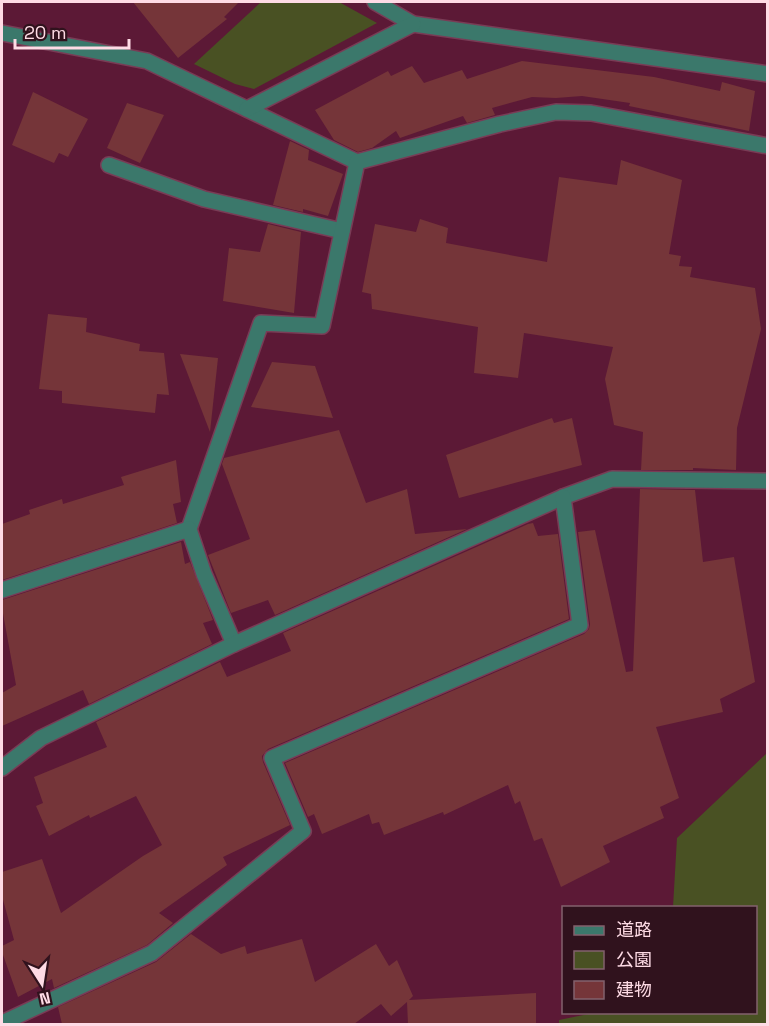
<svg xmlns="http://www.w3.org/2000/svg" width="769" height="1026" viewBox="0 0 769 1026" font-family="'Space Grotesk','Noto Sans JP',sans-serif">
	<rect width="100%" height="100%" fill="#5c1936"/>
	<!-- green -->
	<g fill="#495123">
		<polygon points="261,2 339,2 377,23 254,89 235,84 194,64"/>
		<polygon points="767,753 767,1024 559,1024 559,1020 598,1012 756,1012 756,908 673,907 677,838"/>
	</g>
	<!-- building -->
	<g fill="#753539">
		<polygon points="133,2 239,2 224,17 227,19 178,58"/>
		<polygon points="522,61 654,77 720,91 722,82 755,91 749,131 629,106 630,103 582,96 556,98 532,97 492,108 495,115 467,123 463,116 400,138 396,131 372,148 358,152 334,140 315,110 388,71 391,76 412,66 424,83 462,70 467,79"/>
		<polygon points="33,92 88,119 68,157 59,153 54,163 12,145"/>
		<polygon points="127,103 164,115 140,163 107,148"/>
		<polygon points="290,141 309,150 308,160 343,174 328,216 303,209 303,212 273,205"/>
		<polygon points="621,160 682,180 669,254 681,256 679,266 692,267 690,277 755,288 761,329 737,428 736,470 693,468 693,470 641,470 643,432 614,425 605,379 613,347 524,333 518,378 474,373 478,327 372,309 371,294 362,292 375,224 416,232 420,219 448,228 446,243 547,262 559,177 617,185"/>
		<polygon points="268,224 301,232 294,313 223,301 229,248 260,252"/>
		<polygon points="48,314 87,318 86,332 140,344 139,351 164,353 169,395 157,394 155,413 62,403 62,391 39,389"/>
		<polygon points="180,354 218,358 210,432"/>
		<polygon points="272,362 315,366 333,418 251,407"/>
		<polygon points="552,418 554,423 572,418 582,465 459,498 446,455"/>
		<polygon points="339,430 366,503 407,489 415,534 467,529 275,615 268,600 231,613 208,555 250,539 222,464 224,458"/>
		<polygon points="176,460 181,502 173,504 177,523 2,580 2,524 30,514 29,510 62,499 63,504 124,485 121,477"/>
		<polygon points="640,489 695,490 703,562 734,557 755,682 720,699 723,712 656,727 679,798 660,807 664,818 603,846 610,862 561,887 542,838 534,841 520,801 515,804 508,785 444,815 443,812 384,835 379,822 372,824 369,814 322,834 314,814 308,817 285,763 584,634 589,629 590,624 578,532 595,530 626,672 633,671"/>
		<polygon points="533,523 538,536 558,534 569,619 268,749 262,756 263,762 290,825 223,857 227,865 159,913 173,923 147,945 54,988 52,979 18,997 2,952 2,946 14,940 2,896 2,872 42,859 61,913 143,856 162,845 136,796 90,818 89,815 49,836 36,806 43,803 34,777 107,747 96,722 220,662 227,677 291,651 283,633 528,524"/>
		<polygon points="181,542 185,564 190,562 213,620 203,623 212,644 89,704 83,690 2,726 2,693 16,685 2,608 2,600"/>
		<polygon points="191,934 221,954 245,946 247,954 302,939 315,982 376,944 389,966 397,960 413,996 409,1000 536,993 536,1024 408,1024 407,1002 391,1016 381,1004 354,1024 62,1024 58,1007 156,962"/>
	</g>
	<g fill="none" stroke-linecap="round" stroke-linejoin="round">
		<!-- service casing -->
		<g stroke="#793c56" stroke-width="18">
			<polyline id="service" points="109,165 204,199 342,231"/>
		</g>
		<!-- minor casing -->
		<g stroke="#793c56" stroke-width="18">
			<g id="minor">
				<polyline points="375,2 413,24 768,74"/>
				<polyline points="2,33 147,61 357,162"/>
				<polyline points="247,109 413,24"/>
				<polyline points="189,529 261,323 322,326 357,162 500,124 556,112 591,113 768,146"/>
				<polyline points="2,590 189,529 204,574 234,644"/>
				<polyline points="2,768 41,738 234,644 563,497 612,479 768,481"/>
				<polyline points="2,1023 152,953 303,831 272,758 580,625 563,497"/>
			</g>
		</g>
		<!-- service -->
		<use href="#service" stroke="#3b786b" stroke-width="15"/>
		<!-- minor -->
		<use href="#minor" stroke="#3b786b" stroke-width="15"/>
	</g>
	<!-- border -->
	<rect width="769" height="1026" fill="none" stroke="#fedbe5" stroke-width="6"/>
	<!-- legend -->
	<rect x="562" y="906" width="195" height="108" fill="#30121d" stroke="#82626d" stroke-width="1.5"/>
	<rect x="574" y="926" width="30" height="9" fill="#3b786b" stroke="#82626d" stroke-width="1.5"/>
	<text x="616" y="936" font-size="18" fill="#fedbe5">道路</text>
	<rect x="574" y="951" width="30" height="18" fill="#495123" stroke="#82626d" stroke-width="1.5"/>
	<text x="616" y="966" font-size="18" fill="#fedbe5">公園</text>
	<rect x="574" y="981" width="30" height="18" fill="#753539" stroke="#82626d" stroke-width="1.5"/>
	<text x="616" y="996" font-size="18" fill="#fedbe5">建物</text>
	<!-- north arrow -->
	<g transform="translate(42 984) rotate(168)" stroke="#30121d" stroke-width="4.5" paint-order="stroke">
	<path d="M0-4.5L10 22L0 15L-10 22Z" fill="#fedbe5"/>
	<text y="-9" font-size="16" font-weight="bold" text-anchor="middle" fill="#fedbe5">N</text>
	</g>
	<!-- scale -->
	<path d="M15 39v9h114v-9" fill="none" stroke="#fedbe5" stroke-width="3"/>
	<text x="24" y="39" font-size="18" fill="#fedbe5" stroke="#30121d" stroke-width="4.5" paint-order="stroke">20 m</text>
</svg>
